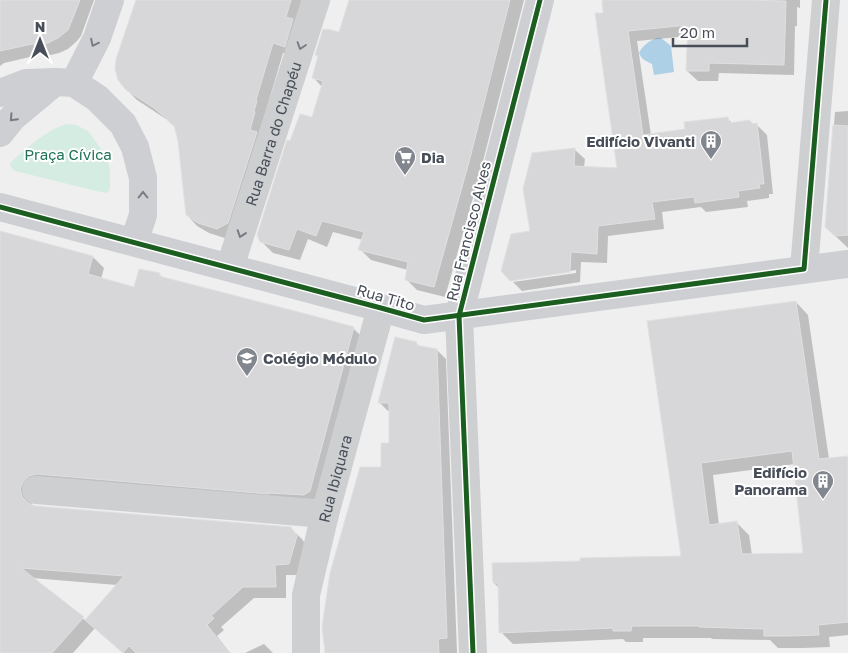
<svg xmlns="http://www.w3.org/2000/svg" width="848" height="653" viewBox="0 0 848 653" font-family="'Golos Text',sans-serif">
	<rect width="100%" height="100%" fill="#efefef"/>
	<!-- green -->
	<path fill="#d5ece2" d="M66,124L76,125L88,131L106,156L110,169V187L109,191L106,193L92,190L15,171L11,167L10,164L11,162C28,147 45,131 66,124Z"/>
	<!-- water -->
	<path fill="#add0e6" d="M657,38H661L671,46L674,72L654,75L652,64C646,61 642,60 639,53C642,46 650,40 657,38Z"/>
	<!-- shadow -->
	<g fill="#0003" fill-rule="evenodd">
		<polygon points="0,0 94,0 81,36 77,41 68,49 59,53 51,55 43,54 4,63 0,66"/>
		<polygon points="141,0 305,0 295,56 283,53 228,239 209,233 197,226 187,215 179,141 175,127 166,119 137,100 126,89"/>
		<polygon points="351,0 524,0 480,173 445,297 417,290 406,279 408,270 371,260 360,249 363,240 333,232 327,247 308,239 300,260 273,253 261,241 313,119 322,87 313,77 319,58 316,55 340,34"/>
		<polygon points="603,0 800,0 800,8 797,7 797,26 795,26 794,75 719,73 718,81 698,81 687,71 689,36 637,41 651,135 687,130 727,118 733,124 750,121 754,125 757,125 767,135 773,194 769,194 769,198 747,201 748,207 706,212 701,207 662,212 664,229 608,236 607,263 581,262 580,282 522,291 513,282 576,273 576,270 511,280 531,232 574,149 585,159 584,167 618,170"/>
		<polygon points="848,111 848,248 826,227 835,112"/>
		<path d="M0,232L93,257L104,268L101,279L135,289L159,274L164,279L353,328L364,339L321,502L31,500L32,506L290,528L302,539L308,548L300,575H286V598H254L221,627L224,630L217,636L230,653H123L95,628L73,653H0ZM32,578L117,585L86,621Z"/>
		<path d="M796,302L808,315L829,459L848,458V635L829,637L830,647L803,648H778L770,640L712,639L711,638H643V642H626L623,639L513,644L501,632L499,588L494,583L683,557L648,322ZM795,464L804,554L752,555L749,535L737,523L719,525L713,475Z"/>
		<polygon points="416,343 420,347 437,350 446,359 457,653 327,653 391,444 391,411 388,411 379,402"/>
		<polygon points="264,644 273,653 245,653"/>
	</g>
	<!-- building -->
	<g fill="#d7d7d9" stroke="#e0e0e1" fill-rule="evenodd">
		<polygon points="0,0 80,0 68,30 58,38 48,43 39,45 32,44 0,51"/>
		<polygon points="136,0 291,0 286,17 293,19 285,47 273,43 256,100 257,101 254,111 255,112 250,130 257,132 228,223 217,229 198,223 186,215 178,141 174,125 154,108 126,90 118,80 115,69 116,59"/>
		<polygon points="349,0 510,0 469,162 434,287 405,280 408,262 358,250 364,232 322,221 316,236 297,229 289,250 260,242 257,235 287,140 290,141 300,114 312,117 323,81 312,78 318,56 315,55 323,29 327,30 327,29 339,32"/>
		<polygon points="602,0 743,0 786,1 784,65 709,63 709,71 686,71 688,25 628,31 643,135 685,129 684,122 728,117 729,123 750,120 751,124 757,123 764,184 759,184 760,188 738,191 739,197 695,203 694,197 652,202 655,219 598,226 597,254 571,252 570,272 510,281 501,271 511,234 530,231 523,189 532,153 575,148 574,166 617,168 595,13 603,13"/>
		<polygon points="833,125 848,126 848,235 835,236 825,227"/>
		<polygon points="0,231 93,256 88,274 134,287 139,269 160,273 159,276 314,316 354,327 310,491 304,495 268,493 269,494 37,474 29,476 23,482 20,489 22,497 28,503 35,506 291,527 297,536 289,564 275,565 276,587 243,587 211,616 214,618 207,625 229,653 136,653 129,646 123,653 85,620 124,576 21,568 84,617 52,653 0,653"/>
		<path d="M796,301L819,459L848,456V622L818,625L819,635L790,636H764V629L699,627V626H632L631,631H613V628L499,633L498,583H493L492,563L580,561V558L681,556L647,321ZM792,451L803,553L742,554L737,521L709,525L701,463Z"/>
		<polygon points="395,337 417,342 416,345 437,349 447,638 438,639 439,653 325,653 322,627 330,573 360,467 381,467 381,443 389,443 389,403 378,403"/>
	</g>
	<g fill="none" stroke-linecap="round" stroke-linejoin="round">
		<!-- street -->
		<g stroke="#cdcfd1" stroke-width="28">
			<path id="s1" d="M230,267L316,0"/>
			<polyline points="804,269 826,0"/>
			<polyline points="459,316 473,653"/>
			<polyline points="36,490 325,514"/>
			<path id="s2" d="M306,653V595L325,514L381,308"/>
		</g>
		<!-- secondary -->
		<g stroke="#cecfd2" stroke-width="28">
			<polyline points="74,83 97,38 110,0"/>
			<polyline points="0,93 26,83 55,82 74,83 97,98 123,124 135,147 143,178 143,215 134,242"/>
			<polyline points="0,133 13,117 55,82"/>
			<polyline points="0,207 381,308 424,320 848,264"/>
			<polyline points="459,316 540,0"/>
		</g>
		<!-- cycleway casing -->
		<g stroke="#fff" stroke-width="8">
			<g id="cycleway">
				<polyline points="0,207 381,308 424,320 804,269 826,0"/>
				<polyline points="473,653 459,316 540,0"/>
			</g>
		</g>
		<!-- cycleway -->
		<use href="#cycleway" stroke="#1b5e20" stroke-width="5"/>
	</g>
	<!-- one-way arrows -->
	<defs><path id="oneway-chevron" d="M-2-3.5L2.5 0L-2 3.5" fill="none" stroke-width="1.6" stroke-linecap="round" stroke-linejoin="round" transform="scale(1.25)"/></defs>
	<g stroke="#777b83">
		<use href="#oneway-chevron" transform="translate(94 43) rotate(116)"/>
		<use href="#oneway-chevron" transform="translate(301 46) rotate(108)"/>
		<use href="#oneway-chevron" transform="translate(13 118) rotate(133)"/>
		<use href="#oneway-chevron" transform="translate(143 195) rotate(-90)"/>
		<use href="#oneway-chevron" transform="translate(241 234) rotate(109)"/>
	</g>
	<!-- icons -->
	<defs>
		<g id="building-pin" transform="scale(1.125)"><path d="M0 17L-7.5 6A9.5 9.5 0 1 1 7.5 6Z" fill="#82868e" stroke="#fff"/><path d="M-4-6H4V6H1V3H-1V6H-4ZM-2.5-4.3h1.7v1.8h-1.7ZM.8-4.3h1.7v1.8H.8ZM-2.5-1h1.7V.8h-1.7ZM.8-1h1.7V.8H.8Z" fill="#fff"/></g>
		<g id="supermarket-pin" transform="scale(1.125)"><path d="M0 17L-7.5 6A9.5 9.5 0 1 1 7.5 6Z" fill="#82868e" stroke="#fff"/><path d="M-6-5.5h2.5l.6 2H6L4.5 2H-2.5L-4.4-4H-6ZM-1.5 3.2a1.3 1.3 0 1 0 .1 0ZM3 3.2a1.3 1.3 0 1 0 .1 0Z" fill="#fff"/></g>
		<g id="school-pin" transform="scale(1.125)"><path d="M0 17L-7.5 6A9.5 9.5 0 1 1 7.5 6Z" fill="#82868e" stroke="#fff"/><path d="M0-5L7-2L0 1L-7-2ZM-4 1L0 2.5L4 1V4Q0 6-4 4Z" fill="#fff"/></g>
	</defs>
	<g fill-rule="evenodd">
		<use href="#building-pin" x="711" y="141"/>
		<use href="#supermarket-pin" x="405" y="157"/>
		<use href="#school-pin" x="247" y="358"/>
		<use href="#building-pin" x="823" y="481"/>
	</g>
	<g text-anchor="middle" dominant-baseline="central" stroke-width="4" stroke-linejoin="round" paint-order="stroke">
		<!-- street labels -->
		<g font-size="15" fill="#484e59" stroke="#fff">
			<text stroke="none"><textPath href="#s1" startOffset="140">Rua Barra do Chapéu</textPath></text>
			<text transform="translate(468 231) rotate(-76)">Rua Francisco Alves</text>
			<text transform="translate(386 297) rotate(16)">Rua Tito</text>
			<text stroke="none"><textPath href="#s2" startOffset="178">Rua Ibiquara</textPath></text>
		</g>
		<!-- poi labels -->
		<g font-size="15" font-weight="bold" fill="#484e59" stroke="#fff" text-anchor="end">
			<text x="695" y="141">Edifício Vivanti</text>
			<text x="421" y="157" text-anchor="start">Dia</text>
			<text x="263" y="358" text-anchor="start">Colégio Módulo</text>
			<text x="807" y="472">Edifício<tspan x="807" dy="17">Panorama</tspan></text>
		</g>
		<!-- park labels -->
		<g font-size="15" fill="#207258" stroke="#fff">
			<text x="68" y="154">Praça Cívica</text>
		</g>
	</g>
	<!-- north arrow -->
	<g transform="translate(40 40)" stroke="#ffffff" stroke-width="4" paint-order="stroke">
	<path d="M0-4L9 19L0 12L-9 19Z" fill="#484e59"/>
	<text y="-8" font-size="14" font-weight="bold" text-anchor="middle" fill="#484e59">N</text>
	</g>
	<!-- scale -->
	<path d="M673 38v8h74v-8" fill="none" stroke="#484e59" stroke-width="2.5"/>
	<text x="680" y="38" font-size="15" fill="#484e59" stroke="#ffffff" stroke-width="4" paint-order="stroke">20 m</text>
</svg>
